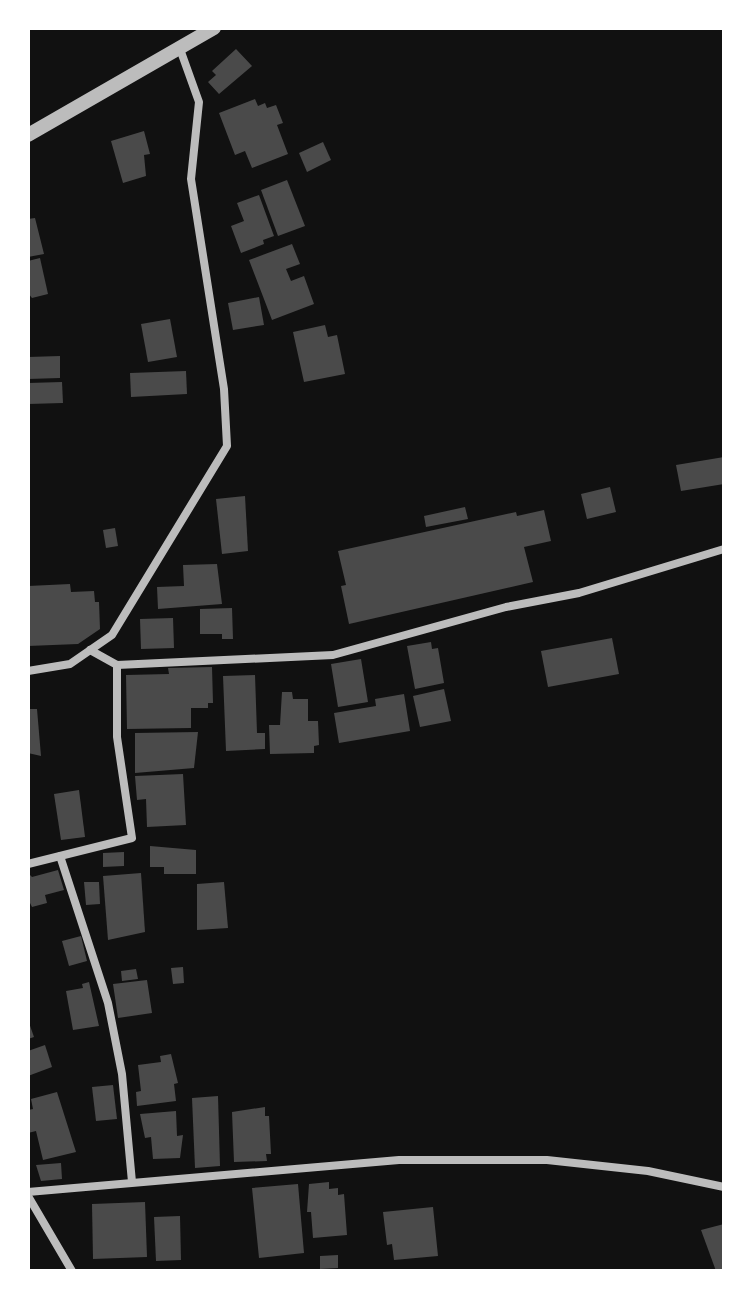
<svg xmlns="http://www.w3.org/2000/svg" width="752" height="1299" viewBox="0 0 752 1299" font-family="'DM Sans',sans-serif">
	<rect width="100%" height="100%" fill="#111"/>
	<!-- building -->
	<g fill="#4a4a4a">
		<polygon points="236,49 252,66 219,94 208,82 216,75 212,71"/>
		<polygon points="255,99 258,106 265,103 267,108 276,105 283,123 277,125 288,154 252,168 245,151 235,155 219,113"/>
		<polygon points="144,131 150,154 144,155 146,176 123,183 111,141"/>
		<polygon points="323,142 331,160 307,172 299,153"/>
		<polygon points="287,180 305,226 278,236 261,190"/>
		<polygon points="259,195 274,236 263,240 264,244 241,253 231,226 244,221 237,203"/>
		<polygon points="35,218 44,254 28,257 28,219"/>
		<polygon points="292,244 300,264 286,269 291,281 304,276 314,304 272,320 249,260"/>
		<polygon points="40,258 48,294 32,298 28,293 28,261"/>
		<polygon points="259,297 264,325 233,330 228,303"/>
		<polygon points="170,319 177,357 148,362 141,324"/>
		<polygon points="325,325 328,337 337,335 345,374 304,382 293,332"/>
		<polygon points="60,356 60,378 28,379 28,357"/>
		<polygon points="186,371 187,394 131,397 130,373"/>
		<polygon points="62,382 63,403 28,404 28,383"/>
		<polygon points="724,457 724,484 681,491 676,465"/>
		<polygon points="610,487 616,512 587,519 581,494"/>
		<polygon points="245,496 248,551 222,554 216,499"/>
		<polygon points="465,507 468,519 426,527 424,516"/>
		<polygon points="544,510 551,541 524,547 533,582 349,624 341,586 346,585 338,551 516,512 517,516"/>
		<polygon points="115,528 118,546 106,548 103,530"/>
		<polygon points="217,564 222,604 158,609 157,587 184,586 183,565"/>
		<polygon points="70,584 71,592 94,591 95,602 99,602 100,629 78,644 28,646 28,586"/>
		<polygon points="232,608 233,639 222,639 222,634 200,634 200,609"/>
		<polygon points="173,618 174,648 141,649 140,619"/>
		<polygon points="612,638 619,674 548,687 541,651"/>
		<polygon points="431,642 432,649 438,648 444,683 415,689 407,646"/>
		<polygon points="361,659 368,702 338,707 331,664"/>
		<polygon points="212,667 213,703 208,703 208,708 191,708 191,728 127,729 126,675 169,674 168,668"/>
		<polygon points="255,675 257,733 265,733 265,749 226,751 223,676"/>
		<polygon points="444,689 451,721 420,727 413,696"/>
		<polygon points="282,692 292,692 293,699 308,699 308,721 318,721 319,745 314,746 314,753 270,754 269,725 280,725"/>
		<polygon points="404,694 410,731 339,743 334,713 376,706 375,699"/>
		<polygon points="28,709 37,709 41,756 28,753"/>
		<polygon points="198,732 194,768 135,773 135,733"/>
		<polygon points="183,774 186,825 147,827 146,799 137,800 135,776"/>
		<polygon points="79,790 85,837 61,840 54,794"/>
		<polygon points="150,846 196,850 196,874 164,874 164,867 150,867"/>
		<polygon points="124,852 124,866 103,867 103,853"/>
		<polygon points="58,870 64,890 45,895 47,903 32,907 28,899 28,873 32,877"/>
		<polygon points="141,873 145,932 108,940 103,876"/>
		<polygon points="84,882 99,882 100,904 86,905"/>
		<polygon points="224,882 228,928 197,930 197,884"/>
		<polygon points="81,936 87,961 69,966 62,941"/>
		<polygon points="183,967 184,983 173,984 171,968"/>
		<polygon points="136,969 138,979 122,981 121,971"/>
		<polygon points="147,980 152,1013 118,1018 113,984"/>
		<polygon points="89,982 99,1026 73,1030 66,991 83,988 82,984"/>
		<polygon points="28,1020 34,1037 28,1039"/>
		<polygon points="45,1045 52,1067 28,1076 28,1051"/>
		<polygon points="171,1054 178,1083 174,1084 176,1101 137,1106 136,1092 141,1091 138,1065 161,1062 160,1056"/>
		<polygon points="113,1085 117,1119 96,1121 92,1087"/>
		<polygon points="57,1092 76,1152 43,1160 36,1131 28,1133 28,1110 33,1109 31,1099"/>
		<polygon points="218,1096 220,1166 195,1168 192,1098"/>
		<polygon points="265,1107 265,1116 269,1116 271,1154 266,1154 267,1161 234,1162 232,1112"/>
		<polygon points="176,1111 177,1136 183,1135 180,1158 153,1159 151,1137 145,1138 140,1114"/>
		<polygon points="61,1163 62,1179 41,1181 36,1165"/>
		<polygon points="329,1182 329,1189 338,1188 338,1195 344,1194 347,1235 313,1238 311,1212 307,1212 309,1184"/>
		<polygon points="298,1184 304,1253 259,1258 252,1188"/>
		<polygon points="145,1202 147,1257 93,1259 92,1204"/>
		<polygon points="433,1207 438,1256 394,1260 392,1244 387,1245 383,1212"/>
		<polygon points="180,1216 181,1260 156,1261 154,1217"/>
		<polygon points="724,1224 724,1271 716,1271 701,1230"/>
		<polygon points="338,1255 338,1268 320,1269 320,1256"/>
	</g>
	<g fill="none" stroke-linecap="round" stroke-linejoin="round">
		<!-- minor -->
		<g stroke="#bcbcbc" stroke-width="8">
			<polyline points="90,650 117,665 333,655 506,607 579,593 724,549"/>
			<polyline points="28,671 70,664 112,635 227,446 224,389 191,179 199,102 180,49"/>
			<polyline points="60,856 108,1003 122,1074 132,1182"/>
			<polyline points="28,864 132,838 117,737 117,665"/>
			<polyline points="28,1192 399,1160 547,1160 648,1171 724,1187"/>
			<polyline points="28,1196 72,1271"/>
		</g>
		<!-- tertiary -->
		<polyline stroke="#bcbcbc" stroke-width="14" points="28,135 214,28"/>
	</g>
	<!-- border -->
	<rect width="752" height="1299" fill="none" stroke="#ffffff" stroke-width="60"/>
</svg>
